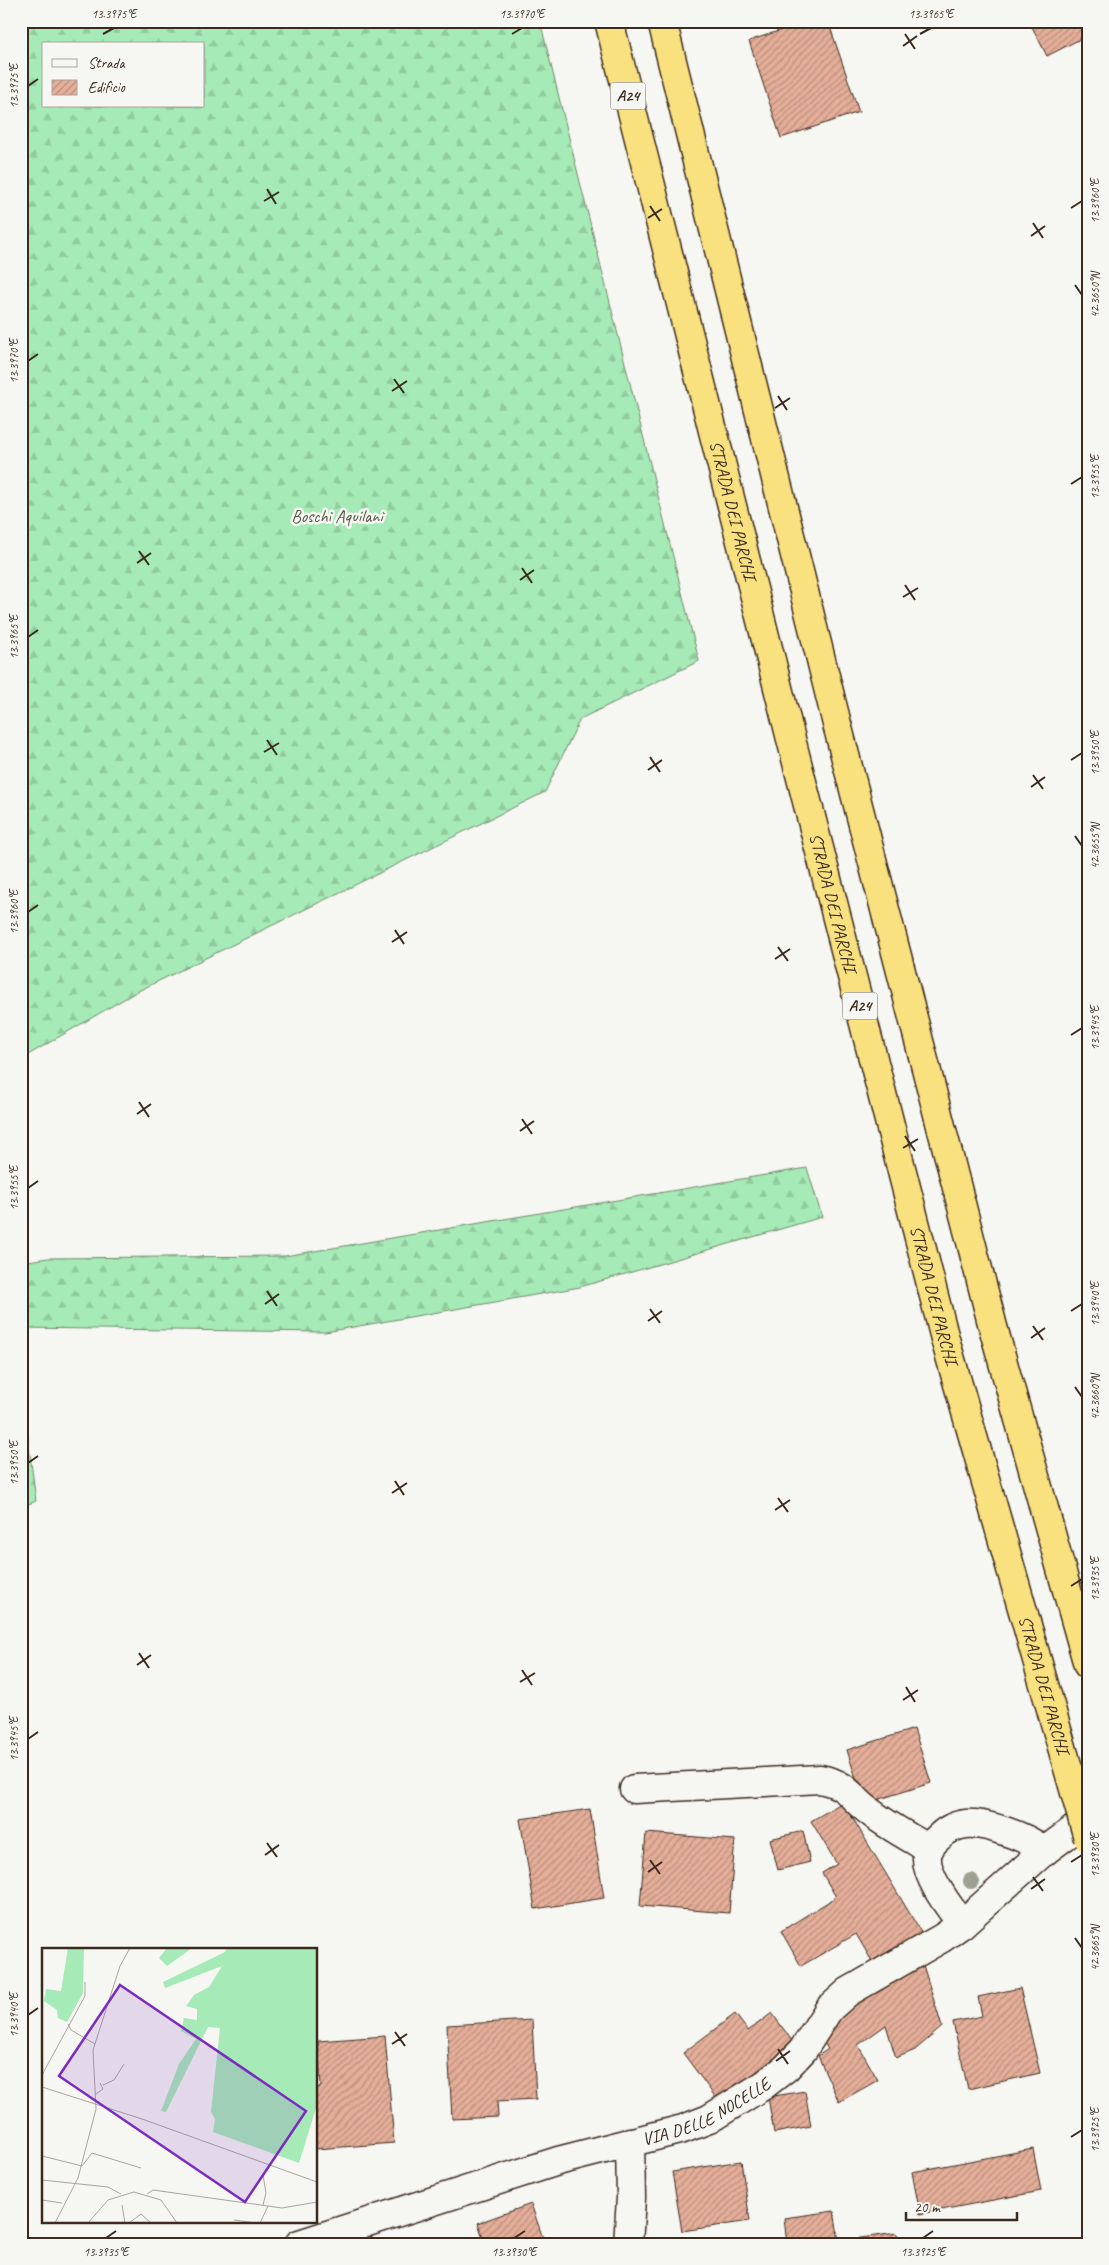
<svg xmlns="http://www.w3.org/2000/svg" width="1109" height="2265" viewBox="0 0 1109 2265" font-family="Caveat,sans-serif">
	<defs>
		<pattern id="forest-firs" width="22" height="20" patternUnits="userSpaceOnUse" patternTransform="scale(1.25)"><rect width="22" height="20" fill="#a6ebb7"/><path d="M5 1l3.5 6h-7zM16 11l3.5 6h-7z" fill="#90ca9d"/></pattern>
		<pattern id="building-hatch" width="6" height="6" patternUnits="userSpaceOnUse" patternTransform="scale(1.25)"><rect width="6" height="6" fill="#e4ae99"/><path d="M-1 1l2-2M0 6l6-6M5 7l2-2" fill="none" stroke="#ba8e7c"/></pattern>
	</defs>
	<rect width="100%" height="100%" fill="#f6f6f2"/>
	<filter id="ink" filterUnits="userSpaceOnUse"><feTurbulence type="fractalNoise" baseFrequency=".02" numOctaves="2"/><feDisplacementMap in="SourceGraphic" scale="10" xChannelSelector="R" yChannelSelector="G"/><feConvolveMatrix kernelMatrix="1 2 1 2 8 2 1 2 1" color-interpolation-filters="sRGB"/></filter>
	<g filter="url(#ink)">
		<!-- forest -->
		<g fill="url(#forest-firs)" stroke="#708a6a" fill-rule="evenodd">
			<path d="M21,21H540L699,661L580,719L545,792L136,992L21,1059ZM44,44H204V106H44Z"/>
			<polygon points="807,1168 822,1217 580,1287 325,1332 21,1328 21,1262 48,1258 285,1256"/>
			<polygon points="21,1384 36,1501 21,1507"/>
		</g>
		<!-- building -->
		<g fill="url(#building-hatch)" stroke="#3b2a1e">
			<polygon points="808,21 828,21 859,112 781,138 749,41"/>
			<polygon points="1029,21 1085,21 1088,35 1047,56"/>
			<polygon points="914,1729 931,1783 864,1804 847,1750"/>
			<polygon points="843,1802 922,1934 873,1963 856,1934 801,1966 781,1931 836,1897 822,1873 837,1864 811,1821"/>
			<polygon points="590,1809 604,1898 535,1909 520,1819"/>
			<polygon points="803,1831 810,1862 778,1870 770,1839"/>
			<polygon points="646,1833 735,1840 729,1913 640,1906"/>
			<polygon points="923,1965 942,2027 915,2050 896,2058 886,2025 858,2045 878,2080 839,2102 818,2056 828,2049 822,2040 835,2013 892,1974"/>
			<polygon points="1020,1988 1040,2073 968,2089 953,2022 982,2016 978,1997"/>
			<polygon points="772,2013 795,2045 719,2102 683,2053 735,2014 748,2031"/>
			<polygon points="532,2020 536,2099 497,2101 498,2117 452,2119 447,2025"/>
			<polygon points="385,2036 394,2143 316,2149 316,2088 321,2087 318,2041"/>
			<polygon points="805,2091 811,2126 774,2133 768,2097"/>
			<polygon points="1033,2149 1041,2191 920,2214 912,2172"/>
			<polygon points="741,2161 750,2221 682,2231 672,2172"/>
			<polygon points="531,2204 545,2244 485,2244 478,2223"/>
			<polygon points="834,2211 839,2241 897,2233 899,2244 787,2244 784,2218"/>
		</g>
		<g fill="none" stroke-linecap="round" stroke-linejoin="round">
			<!-- minor casing -->
			<g stroke="#3b2a1e" stroke-width="31">
				<g id="minor">
					<path d="M634,1789L820,1779C850,1785 848,1796 870,1812C888,1826 909,1837 929,1849"/>
					<path d="M962,1924C950,1908 925,1877 927,1856C928,1849 933,1842 939,1837C946,1830 956,1825 966,1824C984,1822 1032,1838 1044,1852"/>
					<path id="s1" d="M299,2244L558,2161L683,2129L709,2119L764,2085L786,2068L803,2050L829,2009L848,1992L942,1938L962,1924L1042,1853L1088,1819"/>
					<polyline points="628,2244 631,2198 630,2142"/>
				</g>
			</g>
			<!-- highway casing -->
			<g stroke="#3b2a1e" stroke-width="31">
				<g id="highway">
					<polyline points="609,21 647,170"/>
					<polyline points="662,21 838,728 993,1327 1088,1665"/>
				</g>
			</g>
			<!-- minor -->
			<use href="#minor" stroke="#f6f6f2" stroke-width="28"/>
			<!-- highway -->
			<use href="#highway" stroke="#fae180" stroke-width="28"/>
			<!-- highway-bridge casing -->
			<g stroke="#3b2a1e" stroke-width="31" stroke-linecap="butt">
				<g id="highway-bridge">
					<path id="s2" d="M647,170L791,739L945,1339L1088,1838"/>
				</g>
			</g>
			<!-- highway-bridge -->
			<use href="#highway-bridge" stroke="#fae180" stroke-width="28"/>
		</g>
		<!-- trees -->
		<circle fill="#9ea092" cx="971" cy="1881" r="8"/>
	</g>
	<!-- ticks -->
	<path fill="none" stroke="#3b2a1e" stroke-width="2" d="M103,34L114,28M512,34L522,28M905,34L915,49M920,34L931,28M903,46L917,36M28,86L38,79M267,189L276,204M264,201L279,192M650,206L660,221M1071,208L1082,201M648,218L662,209M1033,223L1043,238M1031,236L1045,226M1075,285L1082,295M28,361L38,354M394,379L404,393M392,391L407,381M778,396L787,410M775,408L790,398M1071,484L1082,477M139,551L149,565M137,563L151,553M522,568L532,583M520,580L534,570M905,585L915,600M903,597L918,588M28,637L38,630M267,740L277,755M264,752L279,743M650,757L660,772M1071,760L1082,753M648,770L662,760M1033,775L1043,789M1031,787L1045,777M1075,836L1082,846M28,912L38,905M395,930L404,944M392,942L407,932M778,947L788,961M775,959L790,949M1071,1035L1082,1028M139,1102L149,1117M137,1114L151,1104M522,1119L532,1134M520,1131L534,1121M905,1136L915,1151M903,1148L918,1139M28,1188L38,1181M267,1291L277,1306M265,1304L279,1294M650,1309L660,1323M1071,1311L1082,1304M648,1321L662,1311M1033,1326L1043,1340M1031,1338L1045,1328M1075,1387L1082,1397M28,1463L38,1456M395,1481L404,1495M392,1493L407,1483M778,1498L788,1512M775,1510L790,1500M1071,1586L1082,1579M139,1653L149,1668M137,1665L151,1655M522,1670L532,1685M520,1682L535,1673M906,1687L915,1702M903,1700L918,1690M28,1739L38,1732M267,1843L277,1857M265,1855L279,1845M650,1860L660,1874M1071,1862L1082,1855M648,1872L662,1862M1033,1877L1043,1891M1031,1889L1045,1879M1075,1938L1082,1948M28,2015L38,2008M395,2032L405,2046M392,2044L407,2034M778,2049L788,2064M776,2061L790,2051M1071,2137L1082,2130M106,2238L116,2231M514,2238L525,2231M923,2238L933,2231"/>
	<g text-anchor="middle" dominant-baseline="central" stroke-width="5" stroke-linejoin="round" paint-order="stroke">
		<!-- shield labels -->
		<g fill="#f6f6f2" stroke="#73675e" stroke-width="1">
			<rect x="610.5" y="82.5" width="35" height="27" rx="4"/>
			<rect x="842.5" y="992.5" width="35" height="27" rx="4"/>
		</g>
		<g font-size="16" font-weight="bold" fill="#3b2a1e">
			<text x="628" y="96">A24</text>
			<text x="860" y="1006">A24</text>
		</g>
		<!-- street labels -->
		<g font-size="18" fill="#3b2a1e" stroke="#f6f6f2">
			<text stroke="none"><textPath href="#s2" startOffset="351">STRADA DEI PARCHI</textPath></text>
			<text stroke="none"><textPath href="#s2" startOffset="756">STRADA DEI PARCHI</textPath></text>
			<text stroke="none"><textPath href="#s2" startOffset="1161">STRADA DEI PARCHI</textPath></text>
			<text stroke="none"><textPath href="#s2" startOffset="1566">STRADA DEI PARCHI</textPath></text>
			<text stroke="none"><textPath href="#s1" startOffset="429">VIA DELLE NOCELLE</textPath></text>
		</g>
		<!-- park labels -->
		<g font-size="18" fill="#565a44" stroke="#f6f6f2">
			<text x="337" y="516">Boschi Aquilani</text>
		</g>
	</g>
	<!-- overview -->
	<g transform="translate(42 1948)">
		<rect width="275" height="275" fill="#f6f6f2"/>
		<path d="M26,0H42L41,45L25,74L16,70L15,62L2,53L4,41L19,43ZM125,0H150L125,18L117,10ZM185,0H275V157L257,215L171,184L173,171L169,164L178,80L166,79L124,164L119,163L137,116L154,91L139,83L142,70L155,72V61L144,58L152,47L167,39L180,18L123,40L121,34L183,4Z" fill="#a6ebb7"/>
		<path fill="none" stroke="#aba49d" stroke-width="1" d="M26,76L29,82L53,96M0,127L43,48V34M61,137L72,132L82,116M0,139L100,171L275,234M54,146L61,141L58,135M0,208L40,218L50,205L99,220M0,232L66,239L79,246M105,246L111,242L240,260L275,254M0,252L20,255M80,257L83,275M221,257L224,245L221,227M192,272L214,275M13,275L36,230L54,161L51,102L78,18L88,0M46,275L66,252L92,244L119,252L135,275M87,275L99,266L109,275M218,275L226,258"/>
		<path fill="#7b2cbf" fill-opacity="0.15" stroke="#7b2cbf" stroke-width="2.5" d="M78,37L264,163L203,254L17,128Z"/>
		<rect width="275" height="275" fill="none" stroke="#3b2a1e" stroke-width="2.5"/>
	</g>
	<!-- margin -->
	<rect width="1109" height="2265" fill="none" stroke="#f6f6f2" stroke-width="55"/>
	<!-- legend -->
	<rect x="42" y="42" width="162" height="65" fill="#f6f6f2" stroke="#aba49d"/>
	<rect x="52" y="59" width="25" height="8" fill="#f6f6f2" stroke="#aba49d"/>
	<text x="88" y="68" font-size="15" fill="#3b2a1e">Strada</text>
	<rect x="52" y="80" width="25" height="15" fill="url(#building-hatch)" stroke="#aba49d"/>
	<text x="88" y="92" font-size="15" fill="#3b2a1e">Edificio</text>
	<!-- scale -->
	<path d="M906 2212v8h111v-8" fill="none" stroke="#3b2a1e" stroke-width="2.5"/>
	<text x="914" y="2212" font-size="15" fill="#3b2a1e" stroke="#f6f6f2" stroke-width="4" paint-order="stroke">20 m</text>
	<rect x="28" y="28" width="1054" height="2210" fill="none" stroke="#3b2a1e" stroke-width="2"/>
	<g font-size="12" text-anchor="middle" fill="#3b2a1e">
		<text x="114" y="18">13.3975°E</text>
		<text x="522" y="18">13.3970°E</text>
		<text x="931" y="18">13.3965°E</text>
		<text transform="translate(14 86) rotate(-90)" y="4">13.3975°E</text>
		<text transform="translate(1095 201) rotate(-90)" y="4">13.3960°E</text>
		<text transform="translate(1095 295) rotate(-90)" y="4">42.3650°N</text>
		<text transform="translate(14 361) rotate(-90)" y="4">13.3970°E</text>
		<text transform="translate(1095 477) rotate(-90)" y="4">13.3955°E</text>
		<text transform="translate(14 637) rotate(-90)" y="4">13.3965°E</text>
		<text transform="translate(1095 753) rotate(-90)" y="4">13.3950°E</text>
		<text transform="translate(1095 846) rotate(-90)" y="4">42.3655°N</text>
		<text transform="translate(14 912) rotate(-90)" y="4">13.3960°E</text>
		<text transform="translate(1095 1028) rotate(-90)" y="4">13.3945°E</text>
		<text transform="translate(14 1188) rotate(-90)" y="4">13.3955°E</text>
		<text transform="translate(1095 1304) rotate(-90)" y="4">13.3940°E</text>
		<text transform="translate(1095 1397) rotate(-90)" y="4">42.3660°N</text>
		<text transform="translate(14 1463) rotate(-90)" y="4">13.3950°E</text>
		<text transform="translate(1095 1579) rotate(-90)" y="4">13.3935°E</text>
		<text transform="translate(14 1739) rotate(-90)" y="4">13.3945°E</text>
		<text transform="translate(1095 1855) rotate(-90)" y="4">13.3930°E</text>
		<text transform="translate(1095 1948) rotate(-90)" y="4">42.3665°N</text>
		<text transform="translate(14 2015) rotate(-90)" y="4">13.3940°E</text>
		<text transform="translate(1095 2130) rotate(-90)" y="4">13.3925°E</text>
		<text x="106" y="2256">13.3935°E</text>
		<text x="514" y="2256">13.3930°E</text>
		<text x="923" y="2256">13.3925°E</text>
	</g>
</svg>
